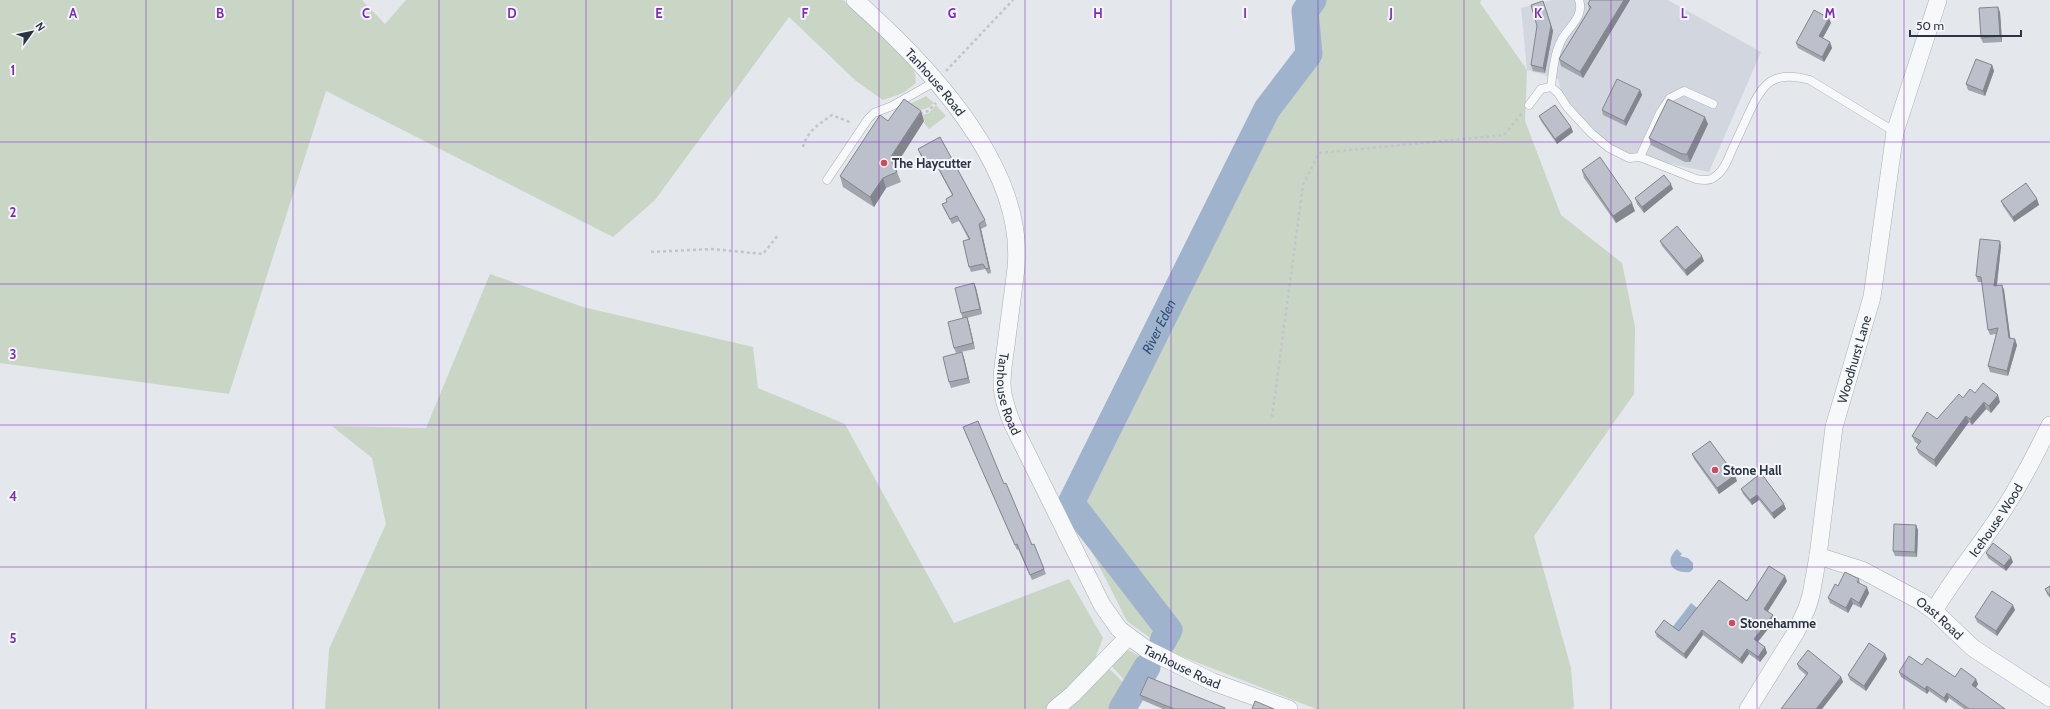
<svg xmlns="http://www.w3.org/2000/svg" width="2050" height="709" viewBox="0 0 2050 709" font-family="Cabin,sans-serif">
	<rect width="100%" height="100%" fill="#e4e7ec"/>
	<!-- built -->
	<polygon fill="#d2d6de" points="1552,0 1668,0 1761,52 1709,172 1629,155 1592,132 1569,104 1561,91 1558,79 1527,70 1521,8"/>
	<!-- green -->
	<g fill="#c9d6c5">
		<path d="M0,0H362L385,24L406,0H843C858,13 911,57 915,74C916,77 915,81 916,83L903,93L883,100L856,81L789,17L655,200L613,237L326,91L229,394L0,363Z"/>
		<polygon points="1313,0 1481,0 1480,3 1527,70 1525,121 1561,215 1622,263 1635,327 1634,394 1534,536 1571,668 1574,707 1571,709 1316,709 1168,651 1127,621 1091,550 1071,503 1267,109 1309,54 1305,11"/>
		<path d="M926,96L934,103C924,112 919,111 908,105Z"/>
		<polygon points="936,105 946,116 929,129 924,123 925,121 919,116 929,113"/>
		<polygon points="490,274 583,307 753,347 758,388 845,424 954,623 1069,579 1103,638 1096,656 1125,684 1119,709 325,709 329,649 386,524 372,458 332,426 426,428"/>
		<polygon points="1121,646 1161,668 1136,693 1108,662"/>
	</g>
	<!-- water -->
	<g fill="#9fb4cc">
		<path d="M1677,549L1682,554L1680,556L1688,558L1693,563V569L1690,572C1673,574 1663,562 1677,549Z"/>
		<polygon points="1691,603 1701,611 1681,637 1671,629"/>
	</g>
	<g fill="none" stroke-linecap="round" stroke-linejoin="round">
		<!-- river -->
		<g stroke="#9fb4cc" stroke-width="27">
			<path id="s1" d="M1163,641L1169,630L1071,503L1267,109L1309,54L1305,11L1313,0"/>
			<polyline points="1122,709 1147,667"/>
		</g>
		<!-- service casing -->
		<g stroke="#a9aeb7" stroke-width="9">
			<g id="service">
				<path d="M1551,87C1553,71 1554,55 1561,41C1567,28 1585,17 1579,0"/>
				<path d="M1529,105L1541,89L1551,87L1558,93L1567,107L1591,133L1609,148L1629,158L1640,157L1696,179C1701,180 1707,181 1711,179C1722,174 1727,162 1731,152C1737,139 1743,126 1749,113C1763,82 1774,70 1810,80L1895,132"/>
				<polyline points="1640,157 1660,113 1670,98 1684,91 1713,104"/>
				<polyline points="827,180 868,119 874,113 892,106 936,81"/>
			</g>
		</g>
		<!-- minor casing -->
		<g stroke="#a9aeb7" stroke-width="18">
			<g id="minor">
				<path id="s2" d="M855,0C926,63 1026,166 1016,268C1013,294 1009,320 1006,346C1004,361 1000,379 1003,394C1005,404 1008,413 1012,423L1102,605L1119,629L1146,649L1213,682L1289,709"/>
				<path id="s3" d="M1818,556L1862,570L1920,601L1934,611L1973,648L2050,698"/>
				<path id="s4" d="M1934,611C1953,578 1977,550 1998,518C2018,489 2034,457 2050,425"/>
				<polyline points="1055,709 1073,694 1128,637"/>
				<path id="s5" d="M1748,709L1796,632L1807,608L1811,595L1818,556L1834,427L1872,297L1895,132L1938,0"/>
			</g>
		</g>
		<!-- path -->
		<g stroke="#c2c5cb" stroke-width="2.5" stroke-dasharray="3 3" stroke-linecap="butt">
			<polyline points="946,71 1013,0"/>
			<polyline points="920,114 928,111 936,103"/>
			<path d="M803,147C807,131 819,124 832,115L852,123"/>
			<polyline points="651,252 712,249 763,254 778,235"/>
			<polyline points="1272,417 1303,185 1319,153 1504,135 1522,113"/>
		</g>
		<!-- service -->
		<use href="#service" stroke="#f7f8fa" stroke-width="8"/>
		<!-- minor -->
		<use href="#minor" stroke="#f7f8fa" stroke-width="17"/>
	</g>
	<!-- wall -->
	<g fill="#a1a5ae">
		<polygon points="1590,0 1630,0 1583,78 1561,66 1559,59 1589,9 1588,4"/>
		<polygon points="1545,6 1553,31 1545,73 1533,71 1531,65"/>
		<polygon points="2000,12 2002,42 1983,43 1981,38"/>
		<polygon points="1831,23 1823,38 1830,42 1832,48 1824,62 1798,48 1796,43"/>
		<polygon points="1992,65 1994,71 1985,96 1968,90 1966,84"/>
		<polygon points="1640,90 1642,95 1626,126 1603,115 1602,110"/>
		<polygon points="1539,116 1571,127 1573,132 1557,144 1541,121"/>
		<polygon points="888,121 924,121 895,167 901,182 886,188 874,207 843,187 840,176"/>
		<polygon points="1708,124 1690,162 1685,162 1651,145 1649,138"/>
		<polygon points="940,137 985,220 987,226 981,229 991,273 988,274 985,269 971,272 969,267 969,240 959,221 952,224 944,209 942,204 947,202 946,199 952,195 936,165 928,169 920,154 918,149"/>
		<polygon points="1582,170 1635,211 1616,223 1584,178"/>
		<polygon points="1673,189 1644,213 1637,204 1635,198"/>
		<polygon points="2037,199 2039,205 2014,222 2003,206 2001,201"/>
		<polygon points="1660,241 1704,261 1687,276 1662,246"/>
		<polygon points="2001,246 1997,286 2002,285 2004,290 2010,338 2017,345 2008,376 1990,372 1988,366 1996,334 1990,335 1988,330 1982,282 1978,282 1976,276"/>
		<polygon points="974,283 976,288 982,314 967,318 969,323 975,349 956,353 954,348 963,319 961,313"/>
		<polygon points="962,352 964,358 970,383 951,388 949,382"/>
		<polygon points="1975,393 2000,402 1991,413 1986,409 1972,425 1969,422 1936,467 1919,454 1916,448 1919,445 1915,442 1912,436 1937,419 1963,398"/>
		<polygon points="963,427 1004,484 1032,545 1044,569 1046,574 1032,580 1018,549 1017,550"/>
		<polygon points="1692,454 1737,481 1719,494 1694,459"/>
		<polygon points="1761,473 1786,509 1774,519 1759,500 1752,505 1743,494 1741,489"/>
		<polygon points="1916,525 1918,530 1917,557 1895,556 1893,551"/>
		<polygon points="1986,553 2013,562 2006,571 1988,558"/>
		<polygon points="1859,579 1860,584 1869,593 1861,608 1853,604 1848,613 1830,603 1828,598 1838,586"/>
		<polygon points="1787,581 1768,611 1775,620 1758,642 1765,647 1767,653 1760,662 1749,654 1742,664 1703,635 1686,659 1657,637 1655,632 1679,631"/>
		<polygon points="2050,586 2050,598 2047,594 2045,589"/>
		<polygon points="2015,610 1997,636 1977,622 1975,617"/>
		<polygon points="1885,654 1887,659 1866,691 1850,680 1848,675"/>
		<polygon points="1797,664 1841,677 1843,682 1822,709 1781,709 1806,675 1799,669"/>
		<polygon points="1922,665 1955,677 1978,684 1976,688 2005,709 1964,709 1949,698 1946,703 1929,691 1927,694 1901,677 1899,672"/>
		<polygon points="1140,695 1225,708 1225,709 1163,709 1142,700"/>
	</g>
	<!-- shaded-wall -->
	<g fill="#83868d">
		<polygon points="1624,0 1630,0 1583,78 1580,72"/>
		<polygon points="1543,1 1553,31 1545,73 1543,68"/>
		<polygon points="1998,7 2000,12 2002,42 2000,36"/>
		<polygon points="1829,18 1831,23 1821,41 1819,36"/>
		<polygon points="1830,42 1832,48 1824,62 1822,57"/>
		<polygon points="1992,65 1994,71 1985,96 1983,91"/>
		<polygon points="1640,90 1642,95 1626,126 1624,121"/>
		<polygon points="921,111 924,121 894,168 890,158"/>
		<polygon points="1705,117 1708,124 1690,162 1687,154"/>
		<polygon points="1571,127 1573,132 1557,144 1555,139"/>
		<polygon points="883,178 886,188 874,207 870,197"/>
		<polygon points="1671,184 1673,189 1644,213 1642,207"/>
		<polygon points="2037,199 2039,205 2014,222 2013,217"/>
		<polygon points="1632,203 1635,211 1616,223 1613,216"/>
		<polygon points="979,224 981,229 991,273 989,268"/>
		<polygon points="2000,241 2001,246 1996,291 1994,286"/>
		<polygon points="1702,256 1704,261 1687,276 1685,270"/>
		<polygon points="974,283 976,288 982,314 980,309"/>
		<polygon points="2002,285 2004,290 2011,343 2009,338"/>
		<polygon points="967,317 969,323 975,349 973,343"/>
		<polygon points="2015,339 2017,345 2008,376 2007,371"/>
		<polygon points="962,352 964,358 970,383 968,378"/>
		<polygon points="1998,395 2000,402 1991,413 1989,406"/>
		<polygon points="1984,402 1986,409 1972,425 1970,419"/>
		<polygon points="1966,416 1969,422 1936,467 1934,460"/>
		<polygon points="1735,475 1737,481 1719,494 1717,488"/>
		<polygon points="1757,495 1759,500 1752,505 1750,500"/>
		<polygon points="1784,504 1786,509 1774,519 1772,513"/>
		<polygon points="1916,525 1918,530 1917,557 1915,552"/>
		<polygon points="2011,557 2013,562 2006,571 2004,566"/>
		<polygon points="1785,576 1787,581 1766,614 1764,609"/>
		<polygon points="1867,587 1869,593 1861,608 1859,603"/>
		<polygon points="1851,598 1853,604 1848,613 1846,608"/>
		<polygon points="2013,605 2015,610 1997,636 1996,631"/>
		<polygon points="1773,615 1775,620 1756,644 1754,639"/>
		<polygon points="1702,630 1703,635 1686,659 1684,654"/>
		<polygon points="1765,647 1767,653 1760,662 1758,657"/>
		<polygon points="1747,649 1749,654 1742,664 1740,659"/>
		<polygon points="1885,654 1887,659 1866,691 1864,686"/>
		<polygon points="1841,677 1843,682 1822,709 1816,709"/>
		<polygon points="1976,679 1978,684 1974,690 1972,685"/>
		<polygon points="1927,686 1929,691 1927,694 1925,689"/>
		<polygon points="1947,693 1949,698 1946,703 1944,698"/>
	</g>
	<!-- building -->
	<g fill="#bbc0ca" stroke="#83868d">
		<polygon points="1590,0 1624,0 1580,72 1559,59 1591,7 1588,4"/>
		<polygon points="1543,1 1551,26 1543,68 1531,65 1537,26 1531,5"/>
		<polygon points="1998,7 2000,36 1981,38 1979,8"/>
		<polygon points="1814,10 1829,18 1819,36 1830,42 1822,57 1796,43"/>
		<polygon points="1976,59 1992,65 1983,91 1966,84"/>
		<polygon points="1617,79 1640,90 1624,121 1602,110"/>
		<polygon points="904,99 921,111 890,158 897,172 883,178 870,197 840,176 880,115 888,121"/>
		<polygon points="1668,99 1705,117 1687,154 1682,154 1649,138"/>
		<polygon points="1555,105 1571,127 1555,139 1539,116"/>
		<polygon points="940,137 985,220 979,224 989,268 986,269 983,264 969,267 963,241 970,239 957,216 950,219 942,204 947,202 946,199 953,195 934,160 926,164 918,149"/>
		<polygon points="1600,157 1632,203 1613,216 1582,170"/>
		<polygon points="1664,175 1671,184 1642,207 1635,198"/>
		<polygon points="2026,183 2037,199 2013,217 2001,201"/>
		<polygon points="1677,226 1702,256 1685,270 1660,241"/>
		<polygon points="1980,239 2000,241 1994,286 2002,285 2009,338 2015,339 2007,371 1988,366 1998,328 1988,330 1981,277 1976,276"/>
		<polygon points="974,283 980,309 961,313 955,288"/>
		<polygon points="967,317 973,343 954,348 948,322"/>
		<polygon points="962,352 968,378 949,382 943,357"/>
		<polygon points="1983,383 1998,395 1989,406 1984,402 1970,419 1966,416 1934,460 1916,448 1921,441 1912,436 1927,412 1937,419 1959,394 1963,398 1970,389 1975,393"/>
		<polygon points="978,421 1004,484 1006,483 1032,545 1034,544 1044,569 1030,575 1017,544 1015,545 963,427"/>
		<polygon points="1710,441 1735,475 1717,488 1692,454"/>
		<polygon points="1761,473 1784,504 1772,513 1757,495 1750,500 1741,489"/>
		<polygon points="1894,524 1916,525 1915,552 1893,551"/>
		<polygon points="1993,543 2011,557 2004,566 1986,553"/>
		<polygon points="1769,566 1785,576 1764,609 1773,615 1754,639 1765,647 1758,657 1747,649 1740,659 1702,630 1684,654 1655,632 1664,620 1679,631 1719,580 1747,601"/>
		<polygon points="1845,572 1859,579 1857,582 1867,587 1859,603 1851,598 1846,608 1828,598 1835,584 1838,586"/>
		<polygon points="2050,586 2050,596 2045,589"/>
		<polygon points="1992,591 2013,605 1996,631 1975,617"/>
		<polygon points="1869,643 1885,654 1864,686 1848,675"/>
		<polygon points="1808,650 1841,677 1816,709 1781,709 1808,673 1797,664"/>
		<polygon points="1909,656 1922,665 1927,658 1955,677 1961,668 1976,679 1972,685 2005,709 1969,709 1947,693 1944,698 1927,686 1925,689 1899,672"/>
		<polygon points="1148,677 1225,708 1225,709 1174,709 1140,695"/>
		<polygon points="1255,701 1274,709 1252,709"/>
	</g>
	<!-- grid -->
	<path fill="none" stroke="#7b2cbf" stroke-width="1" stroke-opacity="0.55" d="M146,0V709M293,0V709M439,0V709M586,0V709M732,0V709M879,0V709M1025,0V709M1171,0V709M1318,0V709M1464,0V709M1611,0V709M1757,0V709M1904,0V709M0,142H2050M0,284H2050M0,425H2050M0,567H2050"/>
	<!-- markers -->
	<g fill="#d1495b" stroke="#f4f6f9" stroke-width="1.5">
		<circle cx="884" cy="163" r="4"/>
		<circle cx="1715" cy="470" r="4"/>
		<circle cx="1732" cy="623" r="4"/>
	</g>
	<g text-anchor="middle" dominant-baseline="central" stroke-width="4" stroke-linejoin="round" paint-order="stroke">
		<!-- street labels -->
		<g font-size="13" fill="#2b3445" stroke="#f4f6f9">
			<text stroke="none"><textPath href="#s2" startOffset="115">Tanhouse Road</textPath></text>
			<text stroke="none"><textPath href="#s5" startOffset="371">Woodhurst Lane</textPath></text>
			<text stroke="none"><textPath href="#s2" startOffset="451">Tanhouse Road</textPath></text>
			<text stroke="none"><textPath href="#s4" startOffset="110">Icehouse Wood</textPath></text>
			<text stroke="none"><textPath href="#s3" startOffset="138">Oast Road</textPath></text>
			<text stroke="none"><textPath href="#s2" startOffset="787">Tanhouse Road</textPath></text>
		</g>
		<!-- poi labels -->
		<g font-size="13" font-weight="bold" fill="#2b3445" stroke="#f4f6f9" text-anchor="start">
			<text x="892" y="163">The Haycutter</text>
			<text x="1723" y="470">Stone Hall</text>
			<text x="1740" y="623">Stonehamme</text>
		</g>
		<!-- water labels -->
		<g font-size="14" font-style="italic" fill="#34527a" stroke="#f4f6f9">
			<text stroke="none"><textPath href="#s1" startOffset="370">River Eden</textPath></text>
		</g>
	</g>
	<g font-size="13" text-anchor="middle" font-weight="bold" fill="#7b2cbf" stroke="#f4f6f9" stroke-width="4" stroke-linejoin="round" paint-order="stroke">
		<text x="73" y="18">A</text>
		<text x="220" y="18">B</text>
		<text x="366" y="18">C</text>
		<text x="512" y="18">D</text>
		<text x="659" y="18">E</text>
		<text x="805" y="18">F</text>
		<text x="952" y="18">G</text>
		<text x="1098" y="18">H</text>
		<text x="1245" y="18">I</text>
		<text x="1391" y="18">J</text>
		<text x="1538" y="18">K</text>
		<text x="1684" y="18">L</text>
		<text x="1830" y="18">M</text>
		<text x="13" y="75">1</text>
		<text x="13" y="217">2</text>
		<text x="13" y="359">3</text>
		<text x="13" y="501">4</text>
		<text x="13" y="643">5</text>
	</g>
	<!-- north arrow -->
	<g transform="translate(32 32) rotate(57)" stroke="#f4f6f9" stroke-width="3" paint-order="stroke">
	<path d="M0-3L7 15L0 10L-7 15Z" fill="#2b3445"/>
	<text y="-6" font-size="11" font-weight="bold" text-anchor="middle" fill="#2b3445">N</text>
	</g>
	<!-- scale -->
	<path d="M1910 30v6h111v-6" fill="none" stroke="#2b3445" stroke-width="2"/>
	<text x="1916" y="30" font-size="12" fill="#2b3445" stroke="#f4f6f9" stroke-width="3" paint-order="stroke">50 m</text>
</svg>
